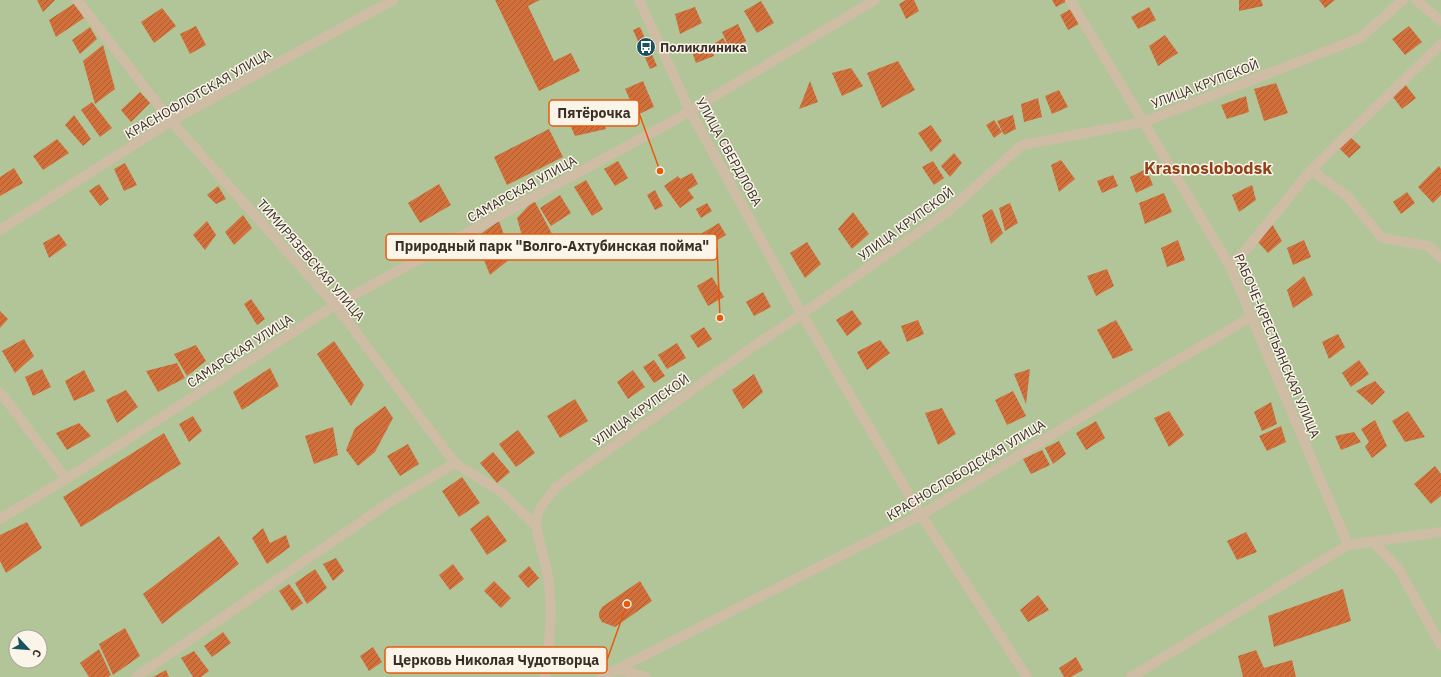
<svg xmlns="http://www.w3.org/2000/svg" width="1441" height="677" viewBox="0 0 1441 677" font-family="'IBM Plex Sans',sans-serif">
	<defs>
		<pattern id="building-hatch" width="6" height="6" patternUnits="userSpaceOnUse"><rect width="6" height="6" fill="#d2703b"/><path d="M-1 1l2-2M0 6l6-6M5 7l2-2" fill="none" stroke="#ab5c32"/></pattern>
	</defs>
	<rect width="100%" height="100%" fill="#f4ebdb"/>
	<!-- park -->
	<path fill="#b2c599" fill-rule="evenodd" d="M0,0H1441V677H0ZM16,637H40V661H16Z"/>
	<!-- building -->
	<g fill="url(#building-hatch)">
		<polygon points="37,0 55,0 43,12"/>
		<polygon points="495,0 540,0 528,6 554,61 571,53 580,71 539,91"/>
		<polygon points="906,0 914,0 919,11 906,19 899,4"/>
		<polygon points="1052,0 1069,0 1056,7"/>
		<polygon points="1239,0 1261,0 1263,6 1239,11"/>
		<polygon points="1319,0 1335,0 1325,8"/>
		<polygon points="761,1 774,23 757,33 744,11"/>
		<polygon points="75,3 84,18 56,37 49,20"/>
		<polygon points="1078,5 1086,20 1068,30 1060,15"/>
		<polygon points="695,7 702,23 680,34 675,14"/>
		<polygon points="1149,7 1156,20 1138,29 1131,17"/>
		<polygon points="162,8 176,26 154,43 141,22"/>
		<polygon points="738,24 746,41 733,48 731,43 728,45 722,32"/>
		<polygon points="196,26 206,45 190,54 180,34"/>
		<polygon points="1409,26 1422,42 1405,55 1392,39"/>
		<polygon points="90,27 97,39 80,54 72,40"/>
		<polygon points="640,27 657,66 650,69 633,30"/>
		<polygon points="1165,35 1178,53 1158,66 1149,46"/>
		<polygon points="723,38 728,46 717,52 712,45"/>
		<polygon points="103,45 115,89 95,104 83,61"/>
		<polygon points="710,45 714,56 696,63 692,52"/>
		<polygon points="898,61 915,90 882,108 867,73"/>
		<polygon points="851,68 863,86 842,96 832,73"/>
		<polygon points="643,81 654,107 637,115 625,89"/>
		<polygon points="810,81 818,102 799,109"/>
		<polygon points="1276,83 1288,113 1264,121 1254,89"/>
		<polygon points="1404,83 1416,98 1402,109 1390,93"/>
		<polygon points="1059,90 1068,107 1052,114 1045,96"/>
		<polygon points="140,92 150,103 131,122 121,110"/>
		<polygon points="1246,96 1249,112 1227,119 1221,105"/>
		<polygon points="1038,98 1042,117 1024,122 1021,104"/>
		<polygon points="595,100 606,129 575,136 565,113"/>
		<polygon points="92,102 112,128 100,137 81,110"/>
		<polygon points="74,115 91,139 83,146 65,125"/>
		<polygon points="1013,115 1016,129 1004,135 997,121"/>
		<polygon points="994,120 1002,132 994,138 986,125"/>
		<polygon points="931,125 942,141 931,152 918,133"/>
		<polygon points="549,129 563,157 507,185 494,157"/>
		<polygon points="1348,135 1361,147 1349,158 1337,146"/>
		<polygon points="57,139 69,153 43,170 33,156"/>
		<polygon points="954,153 962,163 950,177 941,166"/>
		<polygon points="1061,160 1075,179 1059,192 1051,165"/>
		<polygon points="618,161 628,178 615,186 604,169"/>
		<polygon points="933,161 944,178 934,185 922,167"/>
		<polygon points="125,163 137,185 124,191 114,169"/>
		<polygon points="1439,166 1441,169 1441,195 1433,203 1418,187"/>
		<polygon points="14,168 23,183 0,196 0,177"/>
		<polygon points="1146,169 1153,185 1136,193 1130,177"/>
		<polygon points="692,173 698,184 688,190 694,198 680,208 664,186 678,176 680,179"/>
		<polygon points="1113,175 1118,186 1102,193 1097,181"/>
		<polygon points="586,180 603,209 592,216 574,187"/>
		<polygon points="99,184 109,199 100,206 89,191"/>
		<polygon points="439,184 451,205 420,223 408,203"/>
		<polygon points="1252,185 1256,200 1239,212 1232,195"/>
		<polygon points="218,186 226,199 216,204 207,195"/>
		<polygon points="655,190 663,206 655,210 647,195"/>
		<polygon points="1407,192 1415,203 1401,214 1393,202"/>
		<polygon points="1164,193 1172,212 1145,224 1139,203"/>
		<polygon points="560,195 571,213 551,226 540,208"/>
		<polygon points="534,200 552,234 526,250 517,218"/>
		<polygon points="707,203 712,211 701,218 696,209"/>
		<polygon points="1010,203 1018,223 1005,231 999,208"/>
		<polygon points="992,209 1003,233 991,244 982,215"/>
		<polygon points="853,212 869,234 852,249 838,229"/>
		<polygon points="243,215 252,228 234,245 225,232"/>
		<polygon points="207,221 216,235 205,250 193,235"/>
		<polygon points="499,221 512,257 490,275 475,238"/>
		<polygon points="719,223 726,235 706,247 699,235"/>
		<polygon points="1272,224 1282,241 1268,253 1256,240"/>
		<polygon points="59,234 67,245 49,258 43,243"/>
		<polygon points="1178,240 1185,260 1167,267 1161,248"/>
		<polygon points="1304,240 1311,257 1293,265 1287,248"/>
		<polygon points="807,242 821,264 805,278 790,253"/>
		<polygon points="1107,269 1114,286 1096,296 1087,276"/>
		<polygon points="1304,276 1313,295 1293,308 1287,290"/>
		<polygon points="712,277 724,297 708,306 697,286"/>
		<polygon points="763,292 771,307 754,316 746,302"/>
		<polygon points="251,299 265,319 257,325 244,304"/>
		<polygon points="852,310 862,324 847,336 836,320"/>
		<polygon points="0,311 8,319 0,328"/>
		<polygon points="918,320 924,334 907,342 901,326"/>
		<polygon points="1116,320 1133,350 1113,359 1097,330"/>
		<polygon points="704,327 712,339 698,348 690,336"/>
		<polygon points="1338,334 1345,347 1329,359 1322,342"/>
		<polygon points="24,339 34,356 15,373 2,351"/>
		<polygon points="880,340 890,353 867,370 857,352"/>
		<polygon points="334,341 364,385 351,406 317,354"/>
		<polygon points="677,343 686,358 667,369 658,355"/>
		<polygon points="196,345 206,361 187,376 174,354"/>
		<polygon points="654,360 665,376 654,383 643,367"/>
		<polygon points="1359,360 1369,374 1351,387 1342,373"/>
		<polygon points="177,363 185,378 158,392 146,371"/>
		<polygon points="270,368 279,386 242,410 233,392"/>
		<polygon points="42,369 51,387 33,396 25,377"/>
		<polygon points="1030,369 1026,404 1014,374"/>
		<polygon points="84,370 95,391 74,401 65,381"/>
		<polygon points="633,370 645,387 628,399 617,382"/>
		<polygon points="754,374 763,392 743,409 732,390"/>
		<polygon points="1375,381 1385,392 1372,405 1356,391"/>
		<polygon points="126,390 138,407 117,423 106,400"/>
		<polygon points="1013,391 1026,416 1007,425 995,400"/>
		<polygon points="575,399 588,421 560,438 547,416"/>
		<polygon points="1271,402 1277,424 1262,431 1254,412"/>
		<polygon points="385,406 393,418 375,452 358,466 346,450 355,428"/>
		<polygon points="942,408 956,434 938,445 925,413"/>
		<polygon points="1169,411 1184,435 1169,447 1154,418"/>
		<polygon points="1408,411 1425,437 1405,442 1392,421"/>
		<polygon points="193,416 202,431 189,442 179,424"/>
		<polygon points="1375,420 1387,446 1372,458 1365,447 1369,442 1361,429"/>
		<polygon points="1096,421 1105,438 1086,450 1076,433"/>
		<polygon points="79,423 91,436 67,450 56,433"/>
		<polygon points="1281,426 1286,442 1267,451 1259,436"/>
		<polygon points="333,427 338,455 314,464 305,436"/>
		<polygon points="518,430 535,453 516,467 499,444"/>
		<polygon points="1354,432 1361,442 1341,450 1335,436"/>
		<polygon points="164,433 181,464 81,527 63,497"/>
		<polygon points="1059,441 1066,454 1053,464 1045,448"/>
		<polygon points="408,444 419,464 400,476 387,456"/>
		<polygon points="1042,450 1050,465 1031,474 1023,459"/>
		<polygon points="493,452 510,472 497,483 480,463"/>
		<polygon points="1435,466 1441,474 1441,496 1431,504 1414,484"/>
		<polygon points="462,477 480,503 459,517 442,491"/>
		<polygon points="488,515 507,541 487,555 470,529"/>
		<polygon points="27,522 42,548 6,573 0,561 0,535"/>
		<polygon points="263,528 270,543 286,535 290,547 267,564 252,538"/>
		<polygon points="1246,532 1257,552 1237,560 1227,541"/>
		<polygon points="219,536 239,564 162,624 143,594"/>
		<polygon points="336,558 344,571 333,581 323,564"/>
		<polygon points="453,564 464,579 450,590 439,575"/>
		<polygon points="529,566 539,578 528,588 518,576"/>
		<polygon points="315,569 327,588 307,604 295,583"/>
		<polygon points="494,581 511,598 501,608 484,591"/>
		<polygon points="640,581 652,601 615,627 602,622 599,617 599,613 602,607"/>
		<polygon points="289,584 303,603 292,611 279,591"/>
		<polygon points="1343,589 1351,621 1274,647 1268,616"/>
		<polygon points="1038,595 1049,610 1028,622 1020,610"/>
		<polygon points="125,628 140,656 113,675 99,644"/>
		<polygon points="223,632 231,643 212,657 204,646"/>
		<polygon points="373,647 382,662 369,671 360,656"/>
		<polygon points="99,649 111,675 108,677 89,677 80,663"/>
		<polygon points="1256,650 1264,668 1292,660 1296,677 1243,677 1238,656"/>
		<polygon points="194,651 209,671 201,677 193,677 181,658"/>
		<polygon points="1076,657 1083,670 1071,677 1064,677 1059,668"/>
		<polygon points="166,670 169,677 153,677"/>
	</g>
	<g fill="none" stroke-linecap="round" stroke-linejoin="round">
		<!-- minor -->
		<g stroke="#cebca5" stroke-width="10">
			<polyline points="77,0 171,121 335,305 455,463 501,492 536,526"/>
			<polyline points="1070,0 1230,266 1348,545"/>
			<polyline points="1416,0 1441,21"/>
			<polyline points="1311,170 1347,196 1382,238 1428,246 1441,258"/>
			<polyline points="0,230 171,121 393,0"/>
			<polyline points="1230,266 1245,251 1311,170 1441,44"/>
			<polyline points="0,392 66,479"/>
			<polyline points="0,519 66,479 335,305 673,121 875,0"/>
			<polyline points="1373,542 1398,568 1441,645"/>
			<polyline points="617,669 646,677"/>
			<polyline points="136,677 390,502 455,463"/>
			<polyline points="602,677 921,515 1106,402 1251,317"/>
			<polyline points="1027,677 921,515 802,314 946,213 1022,145 1144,122 1360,38 1403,0"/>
			<polyline points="1131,677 1348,545 1441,532"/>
		</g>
		<!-- tertiary -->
		<path stroke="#cebca5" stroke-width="10" d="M545,677C550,644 553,610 548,577C546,560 534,532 537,517C539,506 550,496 556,487L754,346L802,314L690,111L639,0"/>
	</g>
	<!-- icons -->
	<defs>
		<g id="bus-disc" transform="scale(1)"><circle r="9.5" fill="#18535f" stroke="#fbf4e8"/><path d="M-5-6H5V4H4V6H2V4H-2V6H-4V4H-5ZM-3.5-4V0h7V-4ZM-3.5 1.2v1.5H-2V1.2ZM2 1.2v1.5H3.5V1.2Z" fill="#fff"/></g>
	</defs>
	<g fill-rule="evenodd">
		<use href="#bus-disc" x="646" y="47"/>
	</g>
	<g text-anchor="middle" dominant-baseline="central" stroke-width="3" stroke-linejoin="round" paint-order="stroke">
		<!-- poi labels -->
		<g font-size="13" font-weight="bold" fill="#392f27" stroke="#fbf4e8" text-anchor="start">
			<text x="660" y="47">Поликлиника</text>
		</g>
		<!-- street labels -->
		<g font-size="13" fill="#392f27" stroke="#fbf4e8">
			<text transform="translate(1205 84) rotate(-21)">УЛИЦА КРУПСКОЙ</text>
			<text transform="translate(198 94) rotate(-30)">КРАСНОФЛОТСКАЯ УЛИЦА</text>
			<text transform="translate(729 152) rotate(61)">УЛИЦА СВЕРДЛОВА</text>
			<text transform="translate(522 189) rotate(-29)">САМАРСКАЯ УЛИЦА</text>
			<text transform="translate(906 224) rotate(-36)">УЛИЦА КРУПСКОЙ</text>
			<text transform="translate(311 260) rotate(49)">ТИМИРЯЗЕВСКАЯ УЛИЦА</text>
			<text transform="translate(1277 346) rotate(67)">РАБОЧЕ-КРЕСТЬЯНСКАЯ УЛИЦА</text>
			<text transform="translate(240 351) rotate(-33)">САМАРСКАЯ УЛИЦА</text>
			<text transform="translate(641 410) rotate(-35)">УЛИЦА КРУПСКОЙ</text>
			<text transform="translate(966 470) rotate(-31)">КРАСНОСЛОБОДСКАЯ УЛИЦА</text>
		</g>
		<!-- district labels -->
		<g font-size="17" font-weight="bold" fill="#904118" stroke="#fbf4e8">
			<text x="1208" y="168">Krasnoslobodsk</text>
		</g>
	</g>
	<!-- callouts -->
	<path fill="none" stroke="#e8590c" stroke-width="1.5" d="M660 171L639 113M720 318L717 247M627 604L607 660"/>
	<g fill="#e8590c" stroke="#fbf4e8" stroke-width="1.5">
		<circle cx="660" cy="171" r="4"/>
		<circle cx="720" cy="318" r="4"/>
		<circle cx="627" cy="604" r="4"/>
	</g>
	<g fill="#fbf4e8" stroke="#e8590c" stroke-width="1.5">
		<rect x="549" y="100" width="90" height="26" rx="4"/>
		<rect x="386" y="234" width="331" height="26" rx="4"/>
		<rect x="385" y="647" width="222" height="26" rx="4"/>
	</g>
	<g font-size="14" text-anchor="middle" font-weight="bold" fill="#392f27">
		<text x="594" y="118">Пятёрочка</text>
		<text x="552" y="251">Природный парк "Волго-Ахтубинская пойма"</text>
		<text x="496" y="665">Церковь Николая Чудотворца</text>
	</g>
	<!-- north arrow -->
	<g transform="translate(28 649) rotate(116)"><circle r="19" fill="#fbf4e8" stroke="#ada59b"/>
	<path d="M0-3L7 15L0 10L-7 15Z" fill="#18535f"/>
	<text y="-6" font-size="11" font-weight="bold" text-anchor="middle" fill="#392f27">С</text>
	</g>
</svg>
